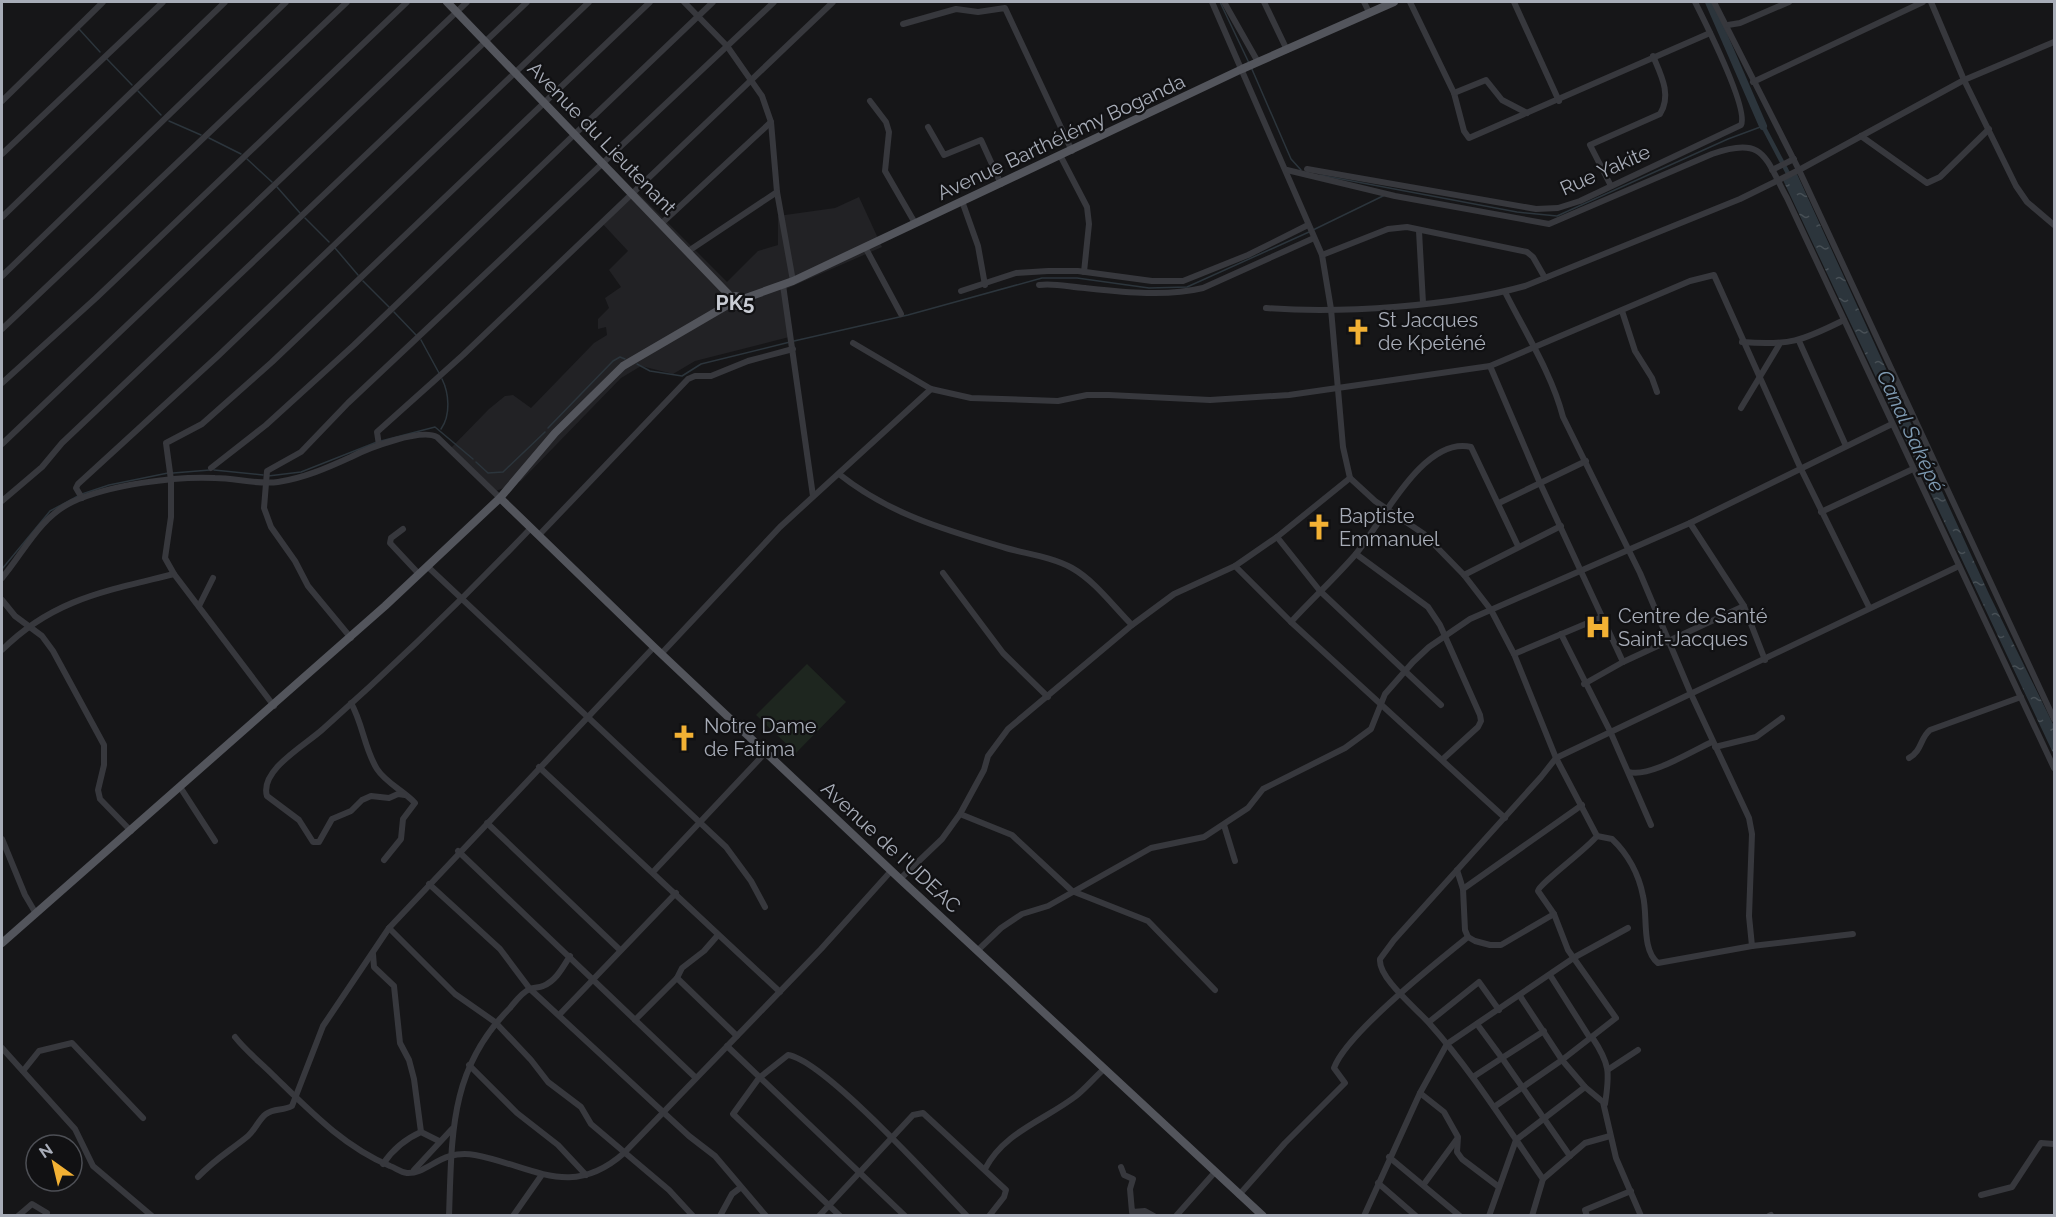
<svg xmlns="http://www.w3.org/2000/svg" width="2056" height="1217" viewBox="0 0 2056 1217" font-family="Raleway,sans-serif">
	<defs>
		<pattern id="water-ripples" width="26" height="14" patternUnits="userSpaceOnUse" patternTransform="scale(1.5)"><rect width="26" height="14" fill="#2c353c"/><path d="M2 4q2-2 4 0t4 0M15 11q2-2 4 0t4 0" fill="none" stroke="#485056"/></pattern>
	</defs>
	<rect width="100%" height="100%" fill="#161618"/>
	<!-- built -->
	<polygon fill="#222225" points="634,189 727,282 758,251 778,245 778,216 835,208 859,197 882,247 786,289 793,336 695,361 673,374 641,366 621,378 521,481 496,491 449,450 489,409 505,396 513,395 531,408 594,343 607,335 606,327 598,329 598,319 609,308 605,298 621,287 609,270 628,251 600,221"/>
	<!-- garden -->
	<polygon fill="#1e261f" points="807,664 846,702 796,753 756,715"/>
	<!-- water -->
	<polygon fill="url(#water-ripples)" points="1797,174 1989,594 2054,726 2054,755 1783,180"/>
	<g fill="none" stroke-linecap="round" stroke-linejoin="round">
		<!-- stream -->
		<g stroke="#2c353c" stroke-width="1.5">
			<polyline points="1220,2 1249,63"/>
			<polyline points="79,29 100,52"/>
			<polyline points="106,58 132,85"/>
			<polyline points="1251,67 1291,159 1301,170"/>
			<polyline points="138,91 161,115"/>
			<polyline points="169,121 201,135"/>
			<polyline points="209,138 241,154"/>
			<polyline points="247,159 272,182"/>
			<polyline points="1320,175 1517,212 1557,216 1728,139 1763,126"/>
			<polyline points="277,187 300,213"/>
			<polyline points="305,218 329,242"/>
			<polyline points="1313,230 1385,195"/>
			<polyline points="335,248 358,275"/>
			<polyline points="363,281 389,307"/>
			<polyline points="394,312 416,335"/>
			<polyline points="421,340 439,373"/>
			<polyline points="794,341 908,315 1042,278 1077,278 1149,288 1187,287 1309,232"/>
			<polyline points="637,364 650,371 682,376 701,364 790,342"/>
			<polyline points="548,428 613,361 620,357 625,359"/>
			<path d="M441,429C451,415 449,393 442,379"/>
			<polyline points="381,441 435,427 473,459"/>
			<polyline points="476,462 488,473 503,472 545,432"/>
			<polyline points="214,470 263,475"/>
			<polyline points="173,473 210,470"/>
			<polyline points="268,476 301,472 377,442"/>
			<polyline points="82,494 109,485 168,473"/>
			<polyline points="2,569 50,511 78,496"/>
		</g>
		<!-- canal -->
		<polyline stroke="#2c353c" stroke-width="4.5" points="1763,126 1790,177"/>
		<!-- river -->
		<polyline stroke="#2c353c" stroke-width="8" points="1709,2 1763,126"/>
		<!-- minor -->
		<g stroke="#37383d" stroke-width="6">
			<polyline points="684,2 727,46 762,96 771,122 777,192 793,281"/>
			<path d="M1212,2L1322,255L1331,309L1343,447L1350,478L1375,501L1424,534L1464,575L1491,610L1514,654L1556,758L1597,836C1587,849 1539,884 1538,891L1554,914L1568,950L1616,1018L1562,1060L1494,1107"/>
			<polyline points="1224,2 1258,62"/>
			<polyline points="1264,2 1287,50"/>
			<polyline points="1364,2 1369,12"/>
			<polyline points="1410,2 1454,93 1464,131 1469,138 1710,33"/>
			<polyline points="1514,2 1559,101"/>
			<polyline points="1714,2 1799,170 2054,719"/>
			<polyline points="1931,2 1964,80 2016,186 2027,202 2054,225"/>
			<polyline points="903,24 956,9 978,12 1005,8 1072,151"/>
			<polyline points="1728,25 1740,23 1789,2"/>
			<polyline points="1753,82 1923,2"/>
			<polyline points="1454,93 1486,80 1502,100 1527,113"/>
			<polyline points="2,101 103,2"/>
			<polyline points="870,101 886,122 889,132 885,171 915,223"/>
			<polyline points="928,127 944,155 981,140 1001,184"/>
			<polyline points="1861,136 1927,183 1940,177 1989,129"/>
			<polyline points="2,154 163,2"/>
			<polyline points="1061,157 1087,207 1089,224 1084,272"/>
			<path d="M1307,169L1536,209L1558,208L1580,201L1741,125C1749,109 1705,22 1695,2"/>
			<path d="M1287,170L1395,196L1549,224L1712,154C1765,135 1765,158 1787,198L2054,768"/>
			<polyline points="1772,170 1794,159"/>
			<path d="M1611,186L1590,145L1660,114C1672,95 1661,75 1653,56"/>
			<polyline points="962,201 978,246 985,285"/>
			<polyline points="2,217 225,2"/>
			<polyline points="662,223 771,122"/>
			<polyline points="1419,231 1423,303"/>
			<polyline points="865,247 901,314"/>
			<polyline points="687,252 777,192"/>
			<polyline points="1322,255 1388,229 1407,227 1527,252 1533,257 1545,278"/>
			<polyline points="2,276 286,2"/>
			<polyline points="783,285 813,496"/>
			<path d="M1039,285C1055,283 1069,287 1085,288C1123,292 1166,297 1203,288L1314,238"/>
			<polyline points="961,291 1016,273 1048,271 1078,271 1152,281 1183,281 1248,255 1308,225"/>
			<path d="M1505,292C1525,332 1552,374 1563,417L1640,573L1691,694L1749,818L1752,834L1749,916L1752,946"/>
			<path d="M1266,308C1340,314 1454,306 1525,286L1740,199L1799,170L1964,80L2054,42"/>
			<polyline points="1622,311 1635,351 1652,378 1657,392"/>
			<polyline points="2,329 347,2"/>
			<polyline points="1799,341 1846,446"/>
			<path d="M1742,342C1789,346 1802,341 1844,320"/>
			<polyline points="853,343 931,389 971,398 1058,401 1087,395 1109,395 1210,400 1289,395 1490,366 1690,281 1714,275 1800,467 1869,607"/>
			<polyline points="1490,366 1540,483 1623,662"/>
			<polyline points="2,383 96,298 407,2"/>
			<polyline points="1741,408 1779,345"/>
			<polyline points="2,444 467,2"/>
			<polyline points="379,445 377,432 463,355 833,2"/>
			<polyline points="211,468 266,425 354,345 713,2"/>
			<path d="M839,474C889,514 945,530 1006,548C1027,554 1052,557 1072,568C1095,581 1113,606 1132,625"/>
			<polyline points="82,498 76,488 78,484 219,355 589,2"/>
			<polyline points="2,501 42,467 62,443 527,2"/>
			<polyline points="1499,503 1586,461"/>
			<polyline points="1821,512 1913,469"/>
			<polyline points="1690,523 1744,606 1765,660"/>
			<polyline points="403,529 391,538 390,543 418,573"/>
			<polyline points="539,535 688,379 695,376 711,376 748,361 793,349"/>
			<polyline points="1277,537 1320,591 1441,705"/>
			<polyline points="1356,554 1428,607 1440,625 1480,715 1481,721 1478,727 1443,759"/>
			<polyline points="427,566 726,847 751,881 765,907"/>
			<polyline points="1235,566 1291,622 1505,818"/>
			<polyline points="943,573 1003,653 1048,697"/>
			<polyline points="1464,575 1561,526"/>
			<path d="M2,578C24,552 39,518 72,502C109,485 174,476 215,478C235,478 258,485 278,482C304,478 327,468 351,457C368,448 421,428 437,437L500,498"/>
			<polyline points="2,600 15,616 42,636 53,651 104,745 104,765 98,790 100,799 131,831"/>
			<polyline points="199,606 213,578"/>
			<path d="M1291,622C1312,599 1335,578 1355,555C1381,525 1422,436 1471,447L1518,546"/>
			<polyline points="1561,634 1610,731 1651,825"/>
			<polyline points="351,638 308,586 295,561 271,527 264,508 267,471 301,452 348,403 774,2"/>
			<path d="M2,650C53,599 106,591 174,574"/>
			<polyline points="661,654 780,527 931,389"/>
			<polyline points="1514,654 1602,617"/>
			<polyline points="1584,684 1623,662 1744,606"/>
			<path d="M351,703C363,724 364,748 377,769C386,783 404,791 415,803L403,819L401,839L384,860"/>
			<polyline points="274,706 174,574 165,558 171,517 171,480 166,443 202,424 272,362 650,2"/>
			<polyline points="1715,747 1756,737 1782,718"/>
			<path d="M1909,758C1922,751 1920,738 1930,730L2021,697"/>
			<polyline points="539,767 780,992"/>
			<path d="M1629,772C1649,778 1692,751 1712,742"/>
			<polyline points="180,787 215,841"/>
			<path d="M405,795L398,794L389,798L371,796L362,800L351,811L332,819L319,842H313L299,820L267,796C259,770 307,744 323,729C395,665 464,598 531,528"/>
			<polyline points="960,814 1012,835 1072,891 1148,921 1215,990"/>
			<polyline points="487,823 620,950"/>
			<polyline points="1224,825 1235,861"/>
			<path d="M1597,836L1612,839C1628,854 1639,875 1643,896C1648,915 1641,950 1658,963L1752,946L1853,934"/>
			<polyline points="2,839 25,895 35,912"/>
			<polyline points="458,851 696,1078"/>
			<polyline points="1457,870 1463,889 1465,930 1468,937 1475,941 1490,945 1501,945 1554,914"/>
			<polyline points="653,872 767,751"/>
			<polyline points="900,879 942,839 960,814 984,770 988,756 1008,729 1132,625 1174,594 1235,566 1277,537 1350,478"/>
			<polyline points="429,884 500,949 530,989 689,1136 715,1156 766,1216"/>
			<polyline points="1463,889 1582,805"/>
			<polyline points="389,928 455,994 495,1022 531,1060 548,1082 581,1107 591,1124 669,1190 693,1216"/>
			<polyline points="977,951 1001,928 1022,914 1048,906 1151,848 1204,837 1248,808 1263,789 1345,748 1371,729 1385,694 1413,662 1429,647 1470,619 1690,523 1892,424"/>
			<polyline points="373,954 374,967 394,986 400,1043 409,1060 414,1079 421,1132"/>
			<polyline points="1550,975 1590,1038"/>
			<polyline points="677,978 737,1036"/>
			<polyline points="1520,996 1562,1060 1585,1087 1603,1102 1616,1158 1641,1216"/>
			<polyline points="559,1015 676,893"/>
			<polyline points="635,1020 677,978 682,968 704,951 718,935"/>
			<polyline points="1429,1022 1479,982 1499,1010"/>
			<polyline points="1544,1031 1502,1058 1570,1156"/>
			<path d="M235,1037C246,1051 260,1062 273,1075C310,1111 343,1146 390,1166C396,1168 400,1172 407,1173C429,1174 440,1149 475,1155C533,1166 571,1200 624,1153L821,949L891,871"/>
			<path d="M1592,1037C1610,1064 1610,1072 1605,1104"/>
			<polyline points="727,1046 905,1216"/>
			<polyline points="2,1048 75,1129 93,1166 152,1216"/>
			<polyline points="469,1065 517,1113 558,1145 586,1175"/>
			<polyline points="1609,1069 1638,1050"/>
			<polyline points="23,1071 39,1051 72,1043 143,1118"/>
			<polyline points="1473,1077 1502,1058 1477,1024"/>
			<polyline points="1420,1093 1444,1112 1458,1137 1457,1152 1462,1159 1499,1187"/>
			<polyline points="1389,1157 1460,1216"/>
			<path d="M383,1164C393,1149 405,1139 421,1132L439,1141"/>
			<polyline points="1121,1167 1124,1175 1133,1179 1130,1189 1132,1212 1145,1211 1154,1216"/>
			<path d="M985,1169C1004,1132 1045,1120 1076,1096C1086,1088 1094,1078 1104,1069"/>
			<polyline points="414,1170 452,1129"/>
			<path d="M198,1177C216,1158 230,1151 248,1136C255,1130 259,1119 266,1114C274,1108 283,1111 292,1106L323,1026L389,928L654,647"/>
			<path d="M1543,1179C1506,1126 1472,1071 1429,1023C1417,1009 1378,978 1380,959L1394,940L1541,777L1556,758L1959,566"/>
			<polyline points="1378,1183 1416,1216"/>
			<polyline points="1424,1184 1457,1139"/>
			<path d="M1239,1195L1285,1143L1345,1083L1334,1068C1346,1034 1437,962 1468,937"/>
			<polyline points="1981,1195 2012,1187 2041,1143 2054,1144"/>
			<polyline points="18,1216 32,1204 47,1213"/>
			<path d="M449,1216C452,1135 449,1069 510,1008C515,1002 522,992 530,989C534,987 539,988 543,986C556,981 563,967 570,956"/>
			<polyline points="513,1216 541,1176"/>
			<polyline points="720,1216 732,1194 740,1188"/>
			<polyline points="819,1216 913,1115 923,1113 1006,1190 1004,1197 989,1216"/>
			<path d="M840,1216L733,1114L759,1078L788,1055C824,1060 936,1184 967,1216"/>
			<polyline points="1176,1216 1215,1172"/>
			<polyline points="1364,1216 1420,1093 1447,1044 1575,957 1628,928"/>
			<polyline points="1489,1216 1516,1140 1585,1087"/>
			<polyline points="1532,1216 1543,1179 1585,1143 1610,1136"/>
			<polyline points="1587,1216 1585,1210 1631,1191"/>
			<polyline points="1769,1216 1771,1215"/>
		</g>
		<!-- major -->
		<g stroke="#53555c" stroke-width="8">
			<polyline points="447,2 732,298"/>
			<circle cx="736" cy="301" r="5"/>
			<polyline points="740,300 793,281 1242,69 1394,2"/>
			<polyline points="500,498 654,647 900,879 1263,1216"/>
			<polyline points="2,943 385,606 500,498 555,433 623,366 731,303"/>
		</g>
	</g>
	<!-- icons -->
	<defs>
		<g id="church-bare" transform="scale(2.07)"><path d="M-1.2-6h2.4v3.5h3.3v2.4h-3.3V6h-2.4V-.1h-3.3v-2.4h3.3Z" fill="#f2b134" stroke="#111113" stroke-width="2.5" paint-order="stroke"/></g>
		<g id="hospital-bare" transform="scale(2.07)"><path d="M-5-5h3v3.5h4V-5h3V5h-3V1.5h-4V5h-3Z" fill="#f2b134" stroke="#111113" stroke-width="2.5" paint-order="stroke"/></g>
	</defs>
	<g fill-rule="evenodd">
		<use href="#church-bare" x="1358" y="332"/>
		<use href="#church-bare" x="1319" y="527"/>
		<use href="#hospital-bare" x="1598" y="627"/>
		<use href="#church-bare" x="684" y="738"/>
	</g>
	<g text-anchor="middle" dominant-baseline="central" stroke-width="4.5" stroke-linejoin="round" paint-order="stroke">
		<!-- street labels -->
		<g font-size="20" fill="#a8adb8" stroke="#111113">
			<text transform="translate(1061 137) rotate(-25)">Avenue Barthélémy Boganda</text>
			<text transform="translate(602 138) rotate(46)">Avenue du Lieutenant</text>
			<text transform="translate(1605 170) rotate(-24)">Rue Yakite</text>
			<text transform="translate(891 847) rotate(43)">Avenue de I'UDEAC</text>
		</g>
		<!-- poi labels -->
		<g font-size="20" fill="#a8adb8" stroke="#111113" text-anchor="start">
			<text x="1378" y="320">St Jacques<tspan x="1378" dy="23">de Kpeténé</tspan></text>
			<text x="1339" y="516">Baptiste<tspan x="1339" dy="23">Emmanuel</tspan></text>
			<text x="1618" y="616">Centre de Santé<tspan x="1618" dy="23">Saint-Jacques</tspan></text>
			<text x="704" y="726">Notre Dame<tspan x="704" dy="23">de Fatima</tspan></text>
		</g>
		<!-- neighbourhood labels -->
		<g font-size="21" font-weight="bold" fill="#c9ccd4" stroke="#111113">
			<text x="735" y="302">PK5</text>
		</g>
		<!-- water labels -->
		<g font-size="21" font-style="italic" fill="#7f9bb3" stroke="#111113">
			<text transform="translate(1911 431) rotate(65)">Canal Saképé</text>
		</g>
	</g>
	<!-- border -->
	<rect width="2056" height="1217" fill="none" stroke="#a8adb8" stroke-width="6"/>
	<!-- north arrow -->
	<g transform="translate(54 1163) rotate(326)"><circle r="28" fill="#111113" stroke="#4d4f55" stroke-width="1.5"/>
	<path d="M0-4.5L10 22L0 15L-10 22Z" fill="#f2b134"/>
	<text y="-9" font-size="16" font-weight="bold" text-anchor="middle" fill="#a8adb8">N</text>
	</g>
</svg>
